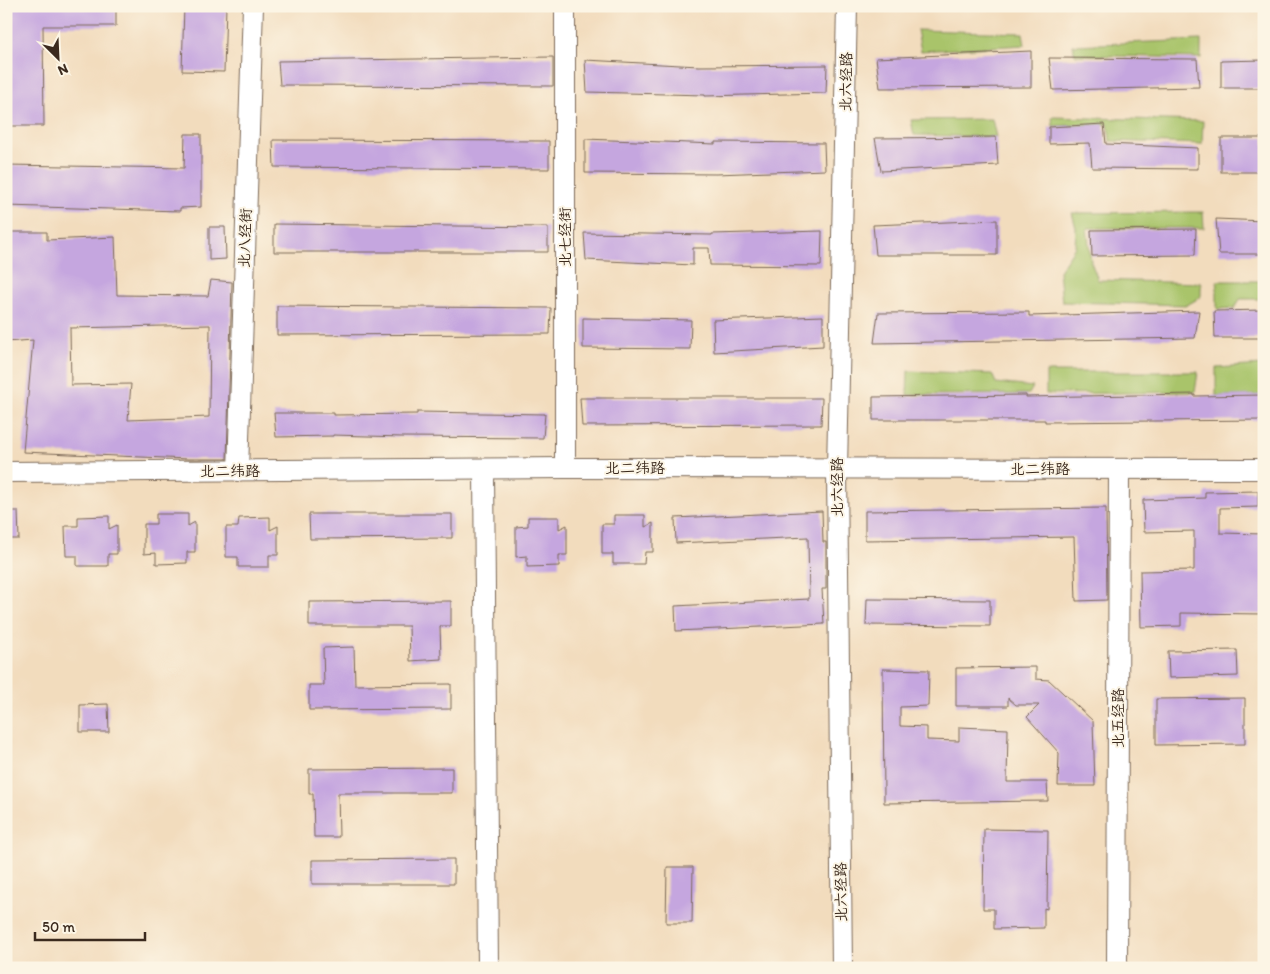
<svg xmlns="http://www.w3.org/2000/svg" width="1270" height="974" viewBox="0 0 1270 974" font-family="Itim,'LXGW WenKai TC',sans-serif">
	<rect width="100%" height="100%" fill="#fcf5e5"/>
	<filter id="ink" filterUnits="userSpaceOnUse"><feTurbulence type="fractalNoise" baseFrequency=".02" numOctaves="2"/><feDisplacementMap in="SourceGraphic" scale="10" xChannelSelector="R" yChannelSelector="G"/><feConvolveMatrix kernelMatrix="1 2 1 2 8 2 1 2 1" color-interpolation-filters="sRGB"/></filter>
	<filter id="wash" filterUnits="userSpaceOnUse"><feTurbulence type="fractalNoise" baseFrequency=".0096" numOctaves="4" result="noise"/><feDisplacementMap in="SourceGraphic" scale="20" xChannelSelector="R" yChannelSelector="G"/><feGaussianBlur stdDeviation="1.12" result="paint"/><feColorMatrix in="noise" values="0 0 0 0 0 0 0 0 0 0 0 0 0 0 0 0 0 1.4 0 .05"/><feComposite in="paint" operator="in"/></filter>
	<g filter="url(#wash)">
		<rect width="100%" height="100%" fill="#f2dcbd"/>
		<!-- green -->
		<g fill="#a9c46a" stroke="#727744">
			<polygon points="917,30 1023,33 1025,45 921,51"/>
			<polygon points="1201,40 1201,58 1075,55 1073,45"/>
			<polygon points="1052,117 1203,121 1202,144 1110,141 1108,124 1053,126"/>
			<polygon points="992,119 996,137 914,135 911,120"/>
			<polygon points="1203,212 1204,228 1087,228 1091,262 1098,280 1201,283 1201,297 1187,305 1062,302 1059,271 1075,247 1076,228 1072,213"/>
			<polygon points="1217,281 1264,281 1264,299 1240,299 1235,308 1217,309"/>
			<polygon points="1264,365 1264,395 1216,396 1216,368"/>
			<polygon points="908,371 992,374 996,383 1033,387 1029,394 907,395"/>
			<polygon points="1046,372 1198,372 1195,392 1046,394"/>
		</g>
		<g id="blocks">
			<!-- building -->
			<g fill="#c5a6df" fill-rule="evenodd">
				<polygon points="6,6 116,6 116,26 43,26 44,126 9,126"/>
				<polygon points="184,6 226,6 224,72 182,71"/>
				<polygon points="1031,51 1031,87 880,88 876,58"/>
				<polygon points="553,57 553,86 280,85 278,61"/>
				<polygon points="1049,58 1197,59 1199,87 1053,90"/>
				<polygon points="585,60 699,66 827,65 826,93 705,96 705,95 587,92"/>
				<polygon points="1264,60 1264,88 1221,88 1221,61"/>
				<polygon points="1104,124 1106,144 1198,148 1198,169 1092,168 1090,143 1049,144 1049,127"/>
				<polygon points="185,134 201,134 201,207 180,208 180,211 6,206 6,165 184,168"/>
				<polygon points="996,137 998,165 881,171 875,138"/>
				<rect x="1221" y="138" width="43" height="34"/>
				<polygon points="585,139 715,144 715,142 824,143 825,170 716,174 585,173"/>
				<polygon points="273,140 549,141 549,169 274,167"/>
				<polygon points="1216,219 1264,221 1264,254 1219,254"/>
				<polygon points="997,220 997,255 876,255 873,225"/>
				<polygon points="274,224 548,227 548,252 274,252"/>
				<polygon points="209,227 225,227 226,259 209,260"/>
				<polygon points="1196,229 1195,255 1092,256 1091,230"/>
				<polygon points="822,231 821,266 710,265 709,248 693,248 693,265 586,260 584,233 712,235 712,234"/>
				<path d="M6,232H47V240L115,237L117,295L208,296L211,280L232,282L227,459H188L23,452L33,340L6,342ZM210,325L209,417L128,420L131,384L71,385L70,328Z"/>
				<polygon points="277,306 551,308 550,334 277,335"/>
				<polygon points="1264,310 1264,338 1215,338 1214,311"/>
				<polygon points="1199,311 1195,338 874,343 878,313 1029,312 1029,316"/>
				<polygon points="823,316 823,346 714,352 713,320"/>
				<polygon points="583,318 691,320 690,349 583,348"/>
				<polygon points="1194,394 1194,396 1264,395 1264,420 1045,422 1045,420 873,420 873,397 1026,395 1026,397"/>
				<polygon points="580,398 822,398 821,425 582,426"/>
				<polygon points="417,412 545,414 543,438 402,437 333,435 333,436 276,437 274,413 334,413 334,415 417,414"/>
				<polygon points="1258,491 1258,507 1220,508 1220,533 1264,534 1264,614 1181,613 1181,626 1141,627 1140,571 1194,570 1194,531 1144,532 1143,500 1205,498 1205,492"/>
				<polygon points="1106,508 1107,600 1076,601 1074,537 865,540 865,511"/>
				<polygon points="6,511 18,511 19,539 6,539"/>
				<polygon points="822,511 823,542 826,542 826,589 822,589 824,624 676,631 675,606 809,599 808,537 676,543 675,518"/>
				<polygon points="156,514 188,514 188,526 195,522 195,552 187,552 187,563 156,564 156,553 144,554 144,524 156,524"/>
				<polygon points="309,514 452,514 452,538 310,539"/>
				<polygon points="614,515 645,515 645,527 653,523 653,552 645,552 644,564 613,564 613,554 602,554 602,524 614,524"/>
				<polygon points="109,516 109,529 117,525 117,554 108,554 108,566 77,566 77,556 66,556 65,526 78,526 78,517"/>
				<polygon points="270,517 270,530 278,526 278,555 269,555 269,567 238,567 238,557 226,557 226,527 238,527 239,518"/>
				<polygon points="528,517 559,517 559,529 567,525 567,555 559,555 559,566 527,567 527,556 516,557 516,527 528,526"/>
				<polygon points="867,599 990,600 990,626 866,625"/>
				<polygon points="451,601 451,626 440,626 441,659 410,661 409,626 309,626 309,602"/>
				<polygon points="354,647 355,685 451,684 451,709 309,710 309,685 324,685 323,648"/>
				<polygon points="1237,650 1238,676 1169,678 1168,651"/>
				<polygon points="1036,667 1036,679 1049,680 1093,721 1095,786 1058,786 1059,753 1027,717 1039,705 1016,705 1008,698 1008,706 956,706 956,668"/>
				<polygon points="883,669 929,670 928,706 900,707 900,726 927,727 927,740 959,741 959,727 1008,729 1007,782 1047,782 1048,801 884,803"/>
				<polygon points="1245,698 1245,744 1156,745 1156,699"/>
				<polygon points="108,704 109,732 80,732 80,705"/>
				<polygon points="452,768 452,793 338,793 339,837 314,837 313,794 309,794 309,769"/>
				<polygon points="984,829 1048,830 1047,909 1044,908 1044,928 994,929 994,909 983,909"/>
				<polygon points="454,859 454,884 312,884 312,860"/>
				<polygon points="667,867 693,867 692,923 666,923"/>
			</g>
		</g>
	</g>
	<g filter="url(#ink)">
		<use href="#blocks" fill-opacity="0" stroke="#7b6856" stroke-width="1"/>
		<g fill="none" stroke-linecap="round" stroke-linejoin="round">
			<!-- minor casing -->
			<g stroke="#7b6856" stroke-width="22">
				<g id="minor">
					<polyline points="565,6 565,468"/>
					<polyline points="484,469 488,968"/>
					<polyline points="238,471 253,6"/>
					<polyline points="6,472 565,468 1264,469"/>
					<polyline points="842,968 837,469 847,6"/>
					<polyline points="1117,968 1119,469"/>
				</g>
			</g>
			<!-- minor -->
			<use href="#minor" stroke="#fff" stroke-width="20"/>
		</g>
	</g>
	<g text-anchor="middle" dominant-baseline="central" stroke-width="4" stroke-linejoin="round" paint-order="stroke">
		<!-- street labels -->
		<g font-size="15" fill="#3b2a1e" stroke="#fcf5e5">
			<text transform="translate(846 82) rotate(-89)">北六经路</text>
			<text transform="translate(565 237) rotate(-90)">北七经街</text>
			<text transform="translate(245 238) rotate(-88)">北八经街</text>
			<text x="635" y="468">北二纬路</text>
			<text x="1040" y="469">北二纬路</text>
			<text x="230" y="471">北二纬路</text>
			<text transform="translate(837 487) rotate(-90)">北六经路</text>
			<text transform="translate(1118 718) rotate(-90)">北五经路</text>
			<text transform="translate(841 892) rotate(-91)">北六经路</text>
		</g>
	</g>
	<!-- margin -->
	<rect width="1270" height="974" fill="none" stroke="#fcf5e5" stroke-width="25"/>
	<!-- north arrow -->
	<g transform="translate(58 58) rotate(156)" stroke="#fcf5e5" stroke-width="4" paint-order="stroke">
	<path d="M0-4L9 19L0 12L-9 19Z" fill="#3b2a1e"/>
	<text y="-8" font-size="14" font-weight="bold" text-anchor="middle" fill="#3b2a1e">N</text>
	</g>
	<!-- scale -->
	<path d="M35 932v8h110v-8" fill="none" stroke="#3b2a1e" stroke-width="2.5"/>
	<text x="42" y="932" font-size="15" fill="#3b2a1e" stroke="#fcf5e5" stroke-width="4" paint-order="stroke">50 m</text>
</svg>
